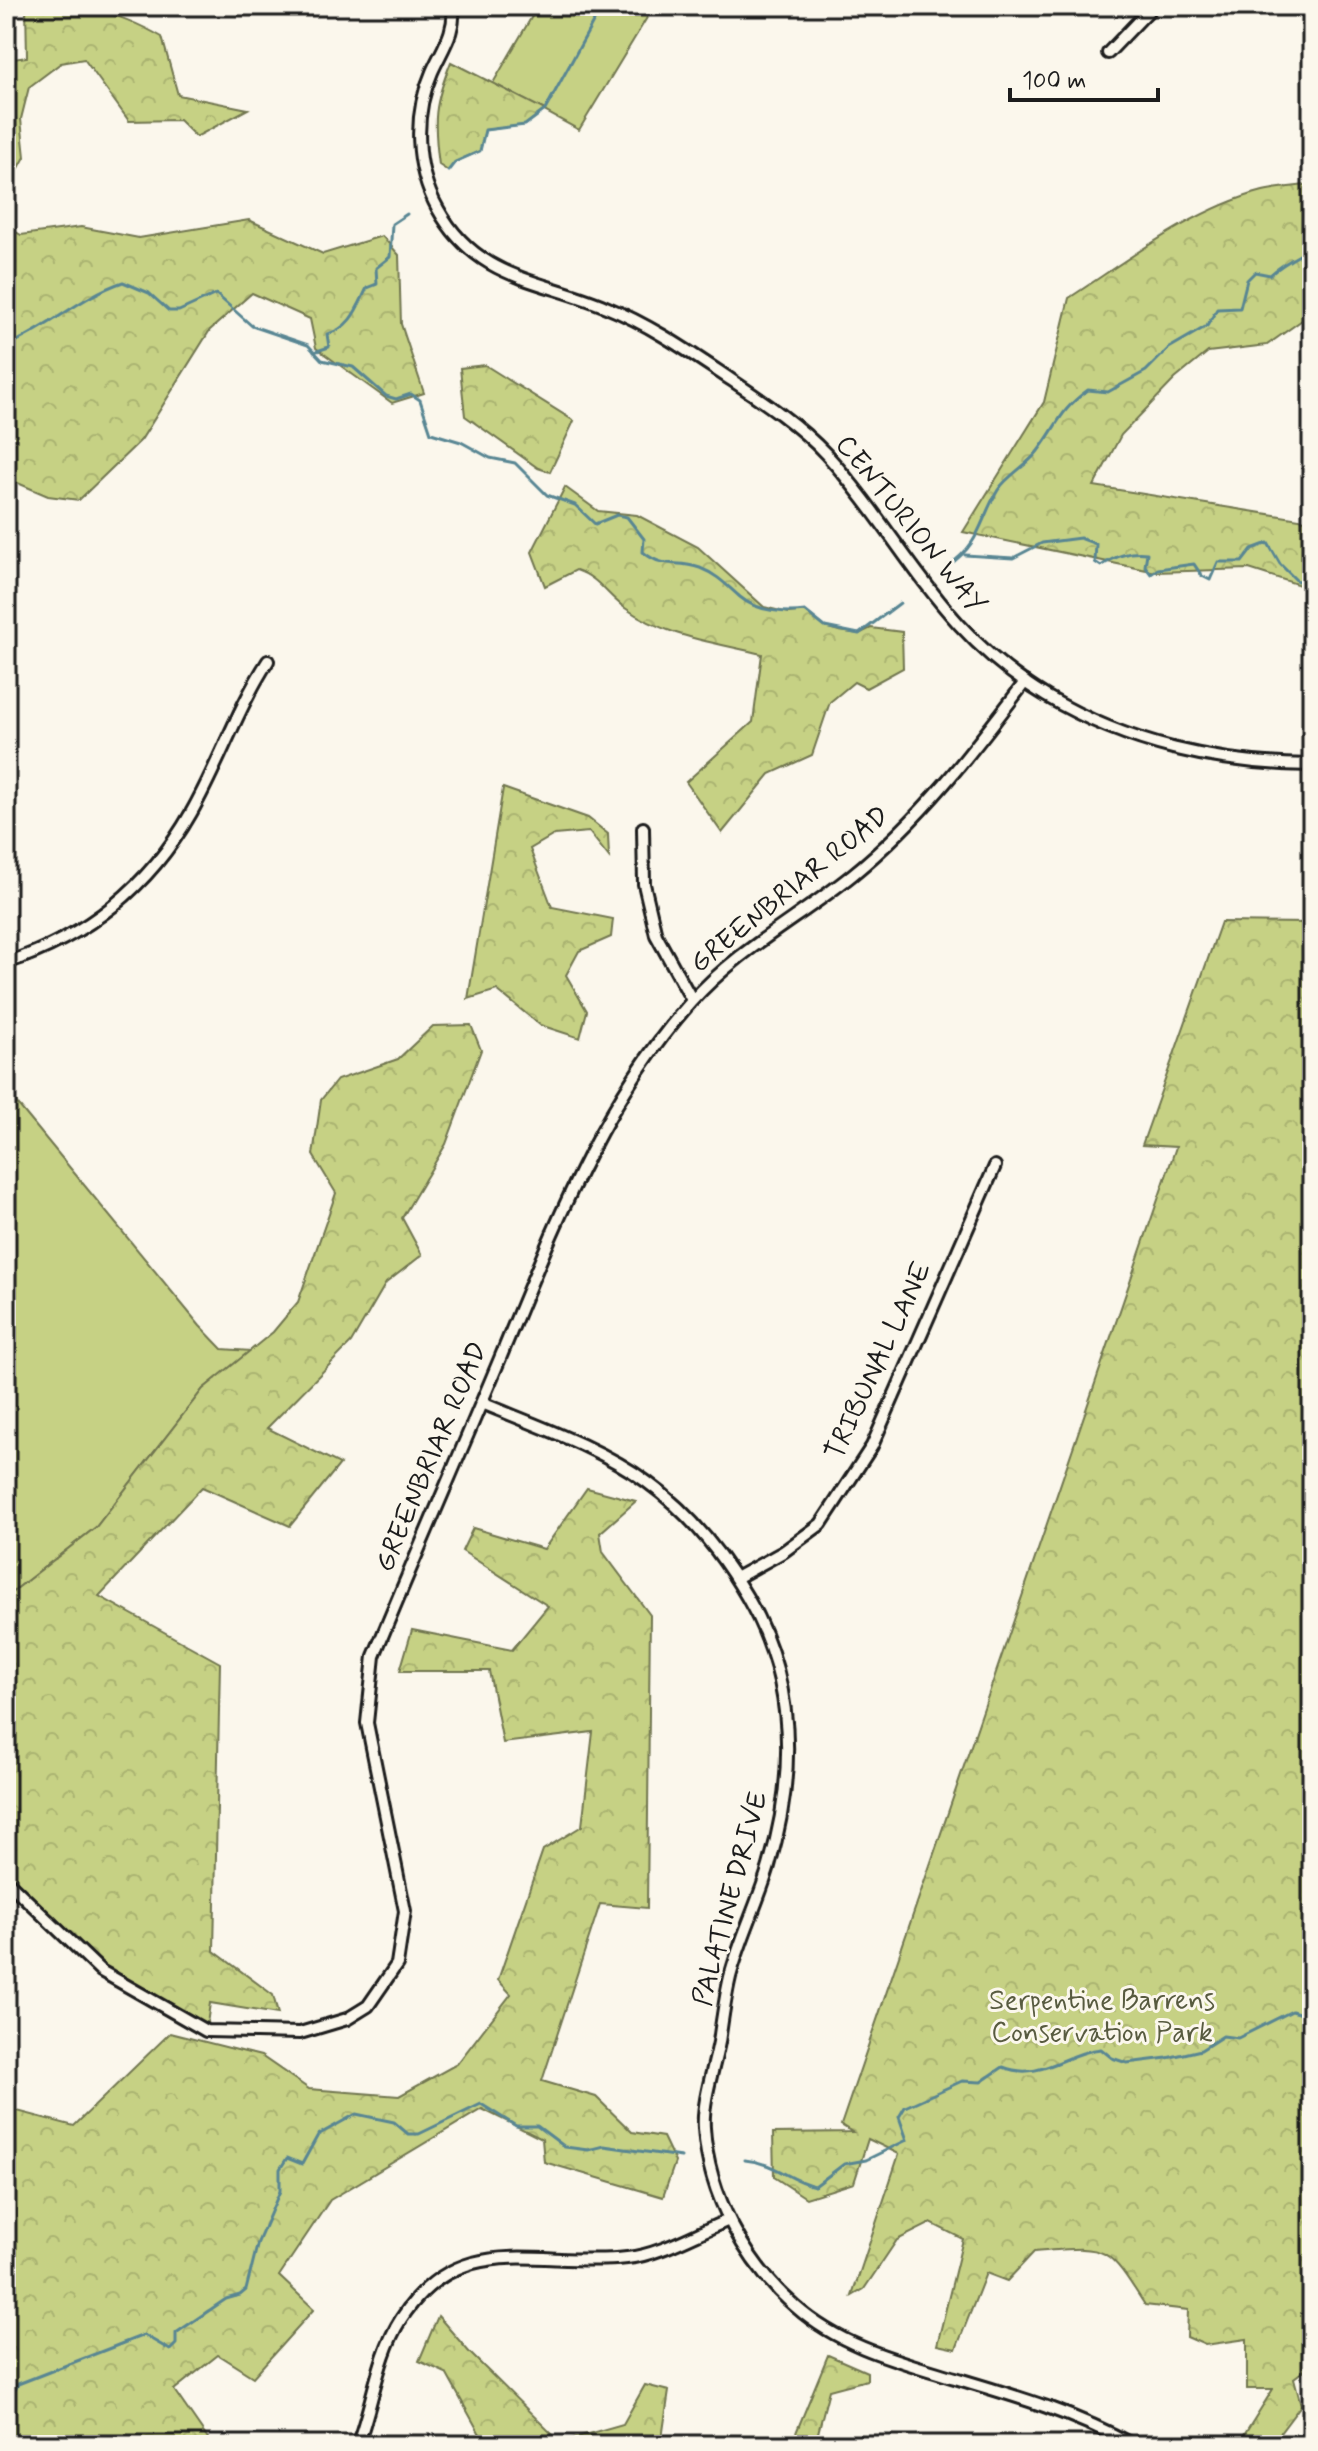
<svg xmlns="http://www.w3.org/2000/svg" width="1318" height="2451" viewBox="0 0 1318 2451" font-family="Mynerve,sans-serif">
	<defs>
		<pattern id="forest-crowns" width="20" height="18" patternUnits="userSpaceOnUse" patternTransform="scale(2)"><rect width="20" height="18" fill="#c6d184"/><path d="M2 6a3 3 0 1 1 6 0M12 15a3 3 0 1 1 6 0" fill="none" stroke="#aab371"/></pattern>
	</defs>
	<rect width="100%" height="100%" fill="#fbf7ec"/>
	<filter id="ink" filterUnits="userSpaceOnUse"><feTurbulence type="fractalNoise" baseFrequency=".0125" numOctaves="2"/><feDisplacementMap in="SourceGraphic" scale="16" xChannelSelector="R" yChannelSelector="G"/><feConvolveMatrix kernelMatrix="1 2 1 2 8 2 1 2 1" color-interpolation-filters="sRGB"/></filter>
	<g filter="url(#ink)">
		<!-- grass -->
		<g fill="#c6d184" stroke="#717650" stroke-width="2">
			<polygon points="538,6 654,6 579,130 493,83"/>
			<polygon points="6,1090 200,1326 222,1349 252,1351 203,1389 96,1527 6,1597"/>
		</g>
		<!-- forest -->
		<g fill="url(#forest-crowns)" stroke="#717650" stroke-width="2">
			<path d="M26,6C83,6 111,8 162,37L178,95L248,109L196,137L179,120L129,121L84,59L61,63L29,87L21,119L25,157L10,184L6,209V60L27,57Z"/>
			<path d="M451,62L545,110L525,125L485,130L480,151L455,162L448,171L439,165C433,120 434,104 451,62Z"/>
			<path d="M1312,184V313L1267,345L1208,352L1175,379L1121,435L1094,486L1312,521V589L1249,569L1156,572L963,532L1044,402L1069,298C1129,259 1193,209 1263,191C1279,187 1296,187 1312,184Z"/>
			<polygon points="249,220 323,254 382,236 399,255 401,324 424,393 392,403 316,348 310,319 252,293 210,330 141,440 79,500 48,496 6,478 6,226 21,235 81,227 139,238"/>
			<polygon points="485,365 574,421 550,472 538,468 465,416 460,368"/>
			<path d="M565,487L598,511L637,515L698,547L764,607L789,613L805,611L825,627L839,631L859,634L871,628L902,632L903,668L866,688L854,682L830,702L812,755L770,774L722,833L686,782L753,722L762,654C714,642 666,637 625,608C606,594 598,577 576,570L545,586L532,552Z"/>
			<polygon points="503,788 588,818 608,834 609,857 589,832 554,835 530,849 552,907 613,919 611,937 579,951 566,975 587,1011 580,1038 540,1025 497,990 468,999"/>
			<path d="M1221,922L1312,923V2371L1306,2369L1294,2378L1301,2405L1271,2445H1238L1273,2389H1247V2339L1205,2345L1187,2337L1188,2310L1145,2305C1105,2242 1107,2246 1034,2252L1007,2281L986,2273L956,2349L937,2345L963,2239L931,2223L897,2240L864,2289L852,2296L899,2154L868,2139L854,2183L806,2198L774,2177L773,2133L852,2132L841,2125L1176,1147L1142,1145Z"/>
			<polygon points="471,1025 481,1050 446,1144 402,1218 422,1255 386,1283 351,1343 267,1428 340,1464 290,1526 202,1487 99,1596 220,1663 214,1951 273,1995 278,2014 210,2003 206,2031 101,1971 6,1885 6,1597 96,1527 203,1389 273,1332 298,1302 336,1193 313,1155 321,1100 337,1080 398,1059 433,1026"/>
			<polygon points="587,1488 636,1501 600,1533 603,1552 650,1615 647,1908 600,1904 542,2081 596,2097 632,2132 663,2137 675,2162 663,2197 544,2162 542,2139 482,2109 330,2200 279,2276 314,2309 253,2377 218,2355 174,2390 212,2445 6,2445 6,2108 74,2126 170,2033 261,2056 309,2089 399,2096 457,2064 511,1994 498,1980 543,1850 582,1826 593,1732 503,1743 489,1671 400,1671 412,1630 512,1650 548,1606 462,1551 473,1528 544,1549"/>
			<polygon points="438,2316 470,2353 560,2442 623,2424 645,2385 669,2391 661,2445 486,2445 446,2373 419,2361"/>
			<polygon points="828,2355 867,2372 867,2380 829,2390 818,2433 829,2445 791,2445"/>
		</g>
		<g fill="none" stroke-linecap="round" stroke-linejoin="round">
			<!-- stream -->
			<g stroke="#598693" stroke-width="3">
				<polyline points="448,171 455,162 480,151 485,130 525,125 545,110 602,6"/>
				<path d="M6,346C48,329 81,296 123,282L149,293L169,311H179L216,294L252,326L308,345L322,360L353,367L386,396L396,399L411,394L420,400L431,433L461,442L490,458L515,463L547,495L575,505L595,524L617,515L627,517L644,539L643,552C665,570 676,559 700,568C718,575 727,586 740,597C756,611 786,614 805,611L825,627L859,634L900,603"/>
				<path d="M314,352L329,347L327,334C351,328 357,308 367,288L377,284L376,268L390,257L392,224L407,214"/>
				<path d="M965,555L1013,558L1042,543L1080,538L1096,544L1095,562L1101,566C1116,556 1129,551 1147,553L1145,566L1151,574L1158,569L1194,564L1202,576L1210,580L1218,562H1242L1252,549L1268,543L1280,564L1297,581L1312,579"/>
				<path d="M948,566C982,542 979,521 998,490C1009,474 1027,466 1038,451C1058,425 1059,411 1088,390L1108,392L1146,371L1169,348L1207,326L1217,309L1240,308L1247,280L1255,272L1270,275C1283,263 1296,257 1312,248"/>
				<path d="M745,2160C776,2163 788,2180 815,2186L844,2164L866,2160L907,2140L899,2117L905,2107L962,2081L981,2082L1003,2067C1041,2082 1066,2052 1101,2049L1112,2058L1127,2063L1167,2058L1201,2050L1223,2036L1238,2038L1292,2011L1312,2017"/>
				<polyline points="6,2407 18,2384 131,2340 144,2335 170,2350 176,2344 176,2333 226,2299 240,2295 246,2290 258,2242 280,2191 280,2169 287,2158 302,2164 318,2135 356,2114 394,2122 408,2134 419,2134 481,2104 516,2126 537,2126 565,2147 588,2150 604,2146 681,2157"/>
			</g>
			<!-- minor casing -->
			<g stroke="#1c1c1c" stroke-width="16">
				<g id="minor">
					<path d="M453,6C456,32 442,49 432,72C413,115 415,168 438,209C477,280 540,279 606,307C646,323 682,347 718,371C755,396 795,421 826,454C905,541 938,631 1046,696C1129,745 1217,764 1312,765"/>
					<polyline points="1108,53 1153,6"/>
					<polyline points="643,828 644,884 656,935 692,1000"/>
					<path d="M6,963C86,937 149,887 191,813C219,764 237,709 268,661"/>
					<path d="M482,1403C535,1425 601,1448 647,1482C690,1513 721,1552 747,1597C796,1681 796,1774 769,1866C758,1903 740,1939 730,1977C725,1998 722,2020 719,2042C714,2068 702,2102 704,2128C708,2195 746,2264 796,2307C841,2347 899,2361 955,2378C1016,2396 1077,2414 1133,2445"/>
					<polyline points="736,1578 783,1552 821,1524 872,1446 995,1166"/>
					<path d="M6,1880L101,1971L206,2031L300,2033L347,2019L368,2006L397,1964L405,1911L367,1723L374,1656C415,1556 459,1457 501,1356C553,1231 600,1104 691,1002C737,950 799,918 852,875C921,819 972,752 1025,682"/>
					<path d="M357,2445C373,2405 377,2356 401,2319C460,2228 539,2268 627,2258C660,2255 698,2232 729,2220"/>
				</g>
			</g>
			<!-- minor -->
			<use href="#minor" stroke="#fbf7ec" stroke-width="10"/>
		</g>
	</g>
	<g text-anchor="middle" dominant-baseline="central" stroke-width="6" stroke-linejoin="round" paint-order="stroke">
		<!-- street labels -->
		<g font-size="28" fill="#1c1c1c" stroke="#fbf7ec">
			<text transform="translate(910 525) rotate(51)">CENTURION WAY</text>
			<text transform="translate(790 890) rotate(-39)">GREENBRIAR ROAD</text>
			<text transform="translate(879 1361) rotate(-65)">TRIBUNAL LANE</text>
			<text transform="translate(432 1457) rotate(-67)">GREENBRIAR ROAD</text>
			<text transform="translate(731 1899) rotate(-75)">PALATINE DRIVE</text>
		</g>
		<!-- park labels -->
		<g font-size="28" fill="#585b40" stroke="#fbf7ec">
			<text x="1102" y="2001">Serpentine Barrens<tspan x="1102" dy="32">Conservation Park</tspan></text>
		</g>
	</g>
	<!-- margin -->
	<rect width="1318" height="2451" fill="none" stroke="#fbf7ec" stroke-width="32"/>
	<rect x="16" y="16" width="1286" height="2419" fill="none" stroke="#1c1c1c" stroke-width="3" filter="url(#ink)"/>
	<!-- scale -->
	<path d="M1010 88v12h148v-12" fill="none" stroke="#1c1c1c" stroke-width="4"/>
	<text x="1022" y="88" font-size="24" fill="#1c1c1c" stroke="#fbf7ec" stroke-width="6" paint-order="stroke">100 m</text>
</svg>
